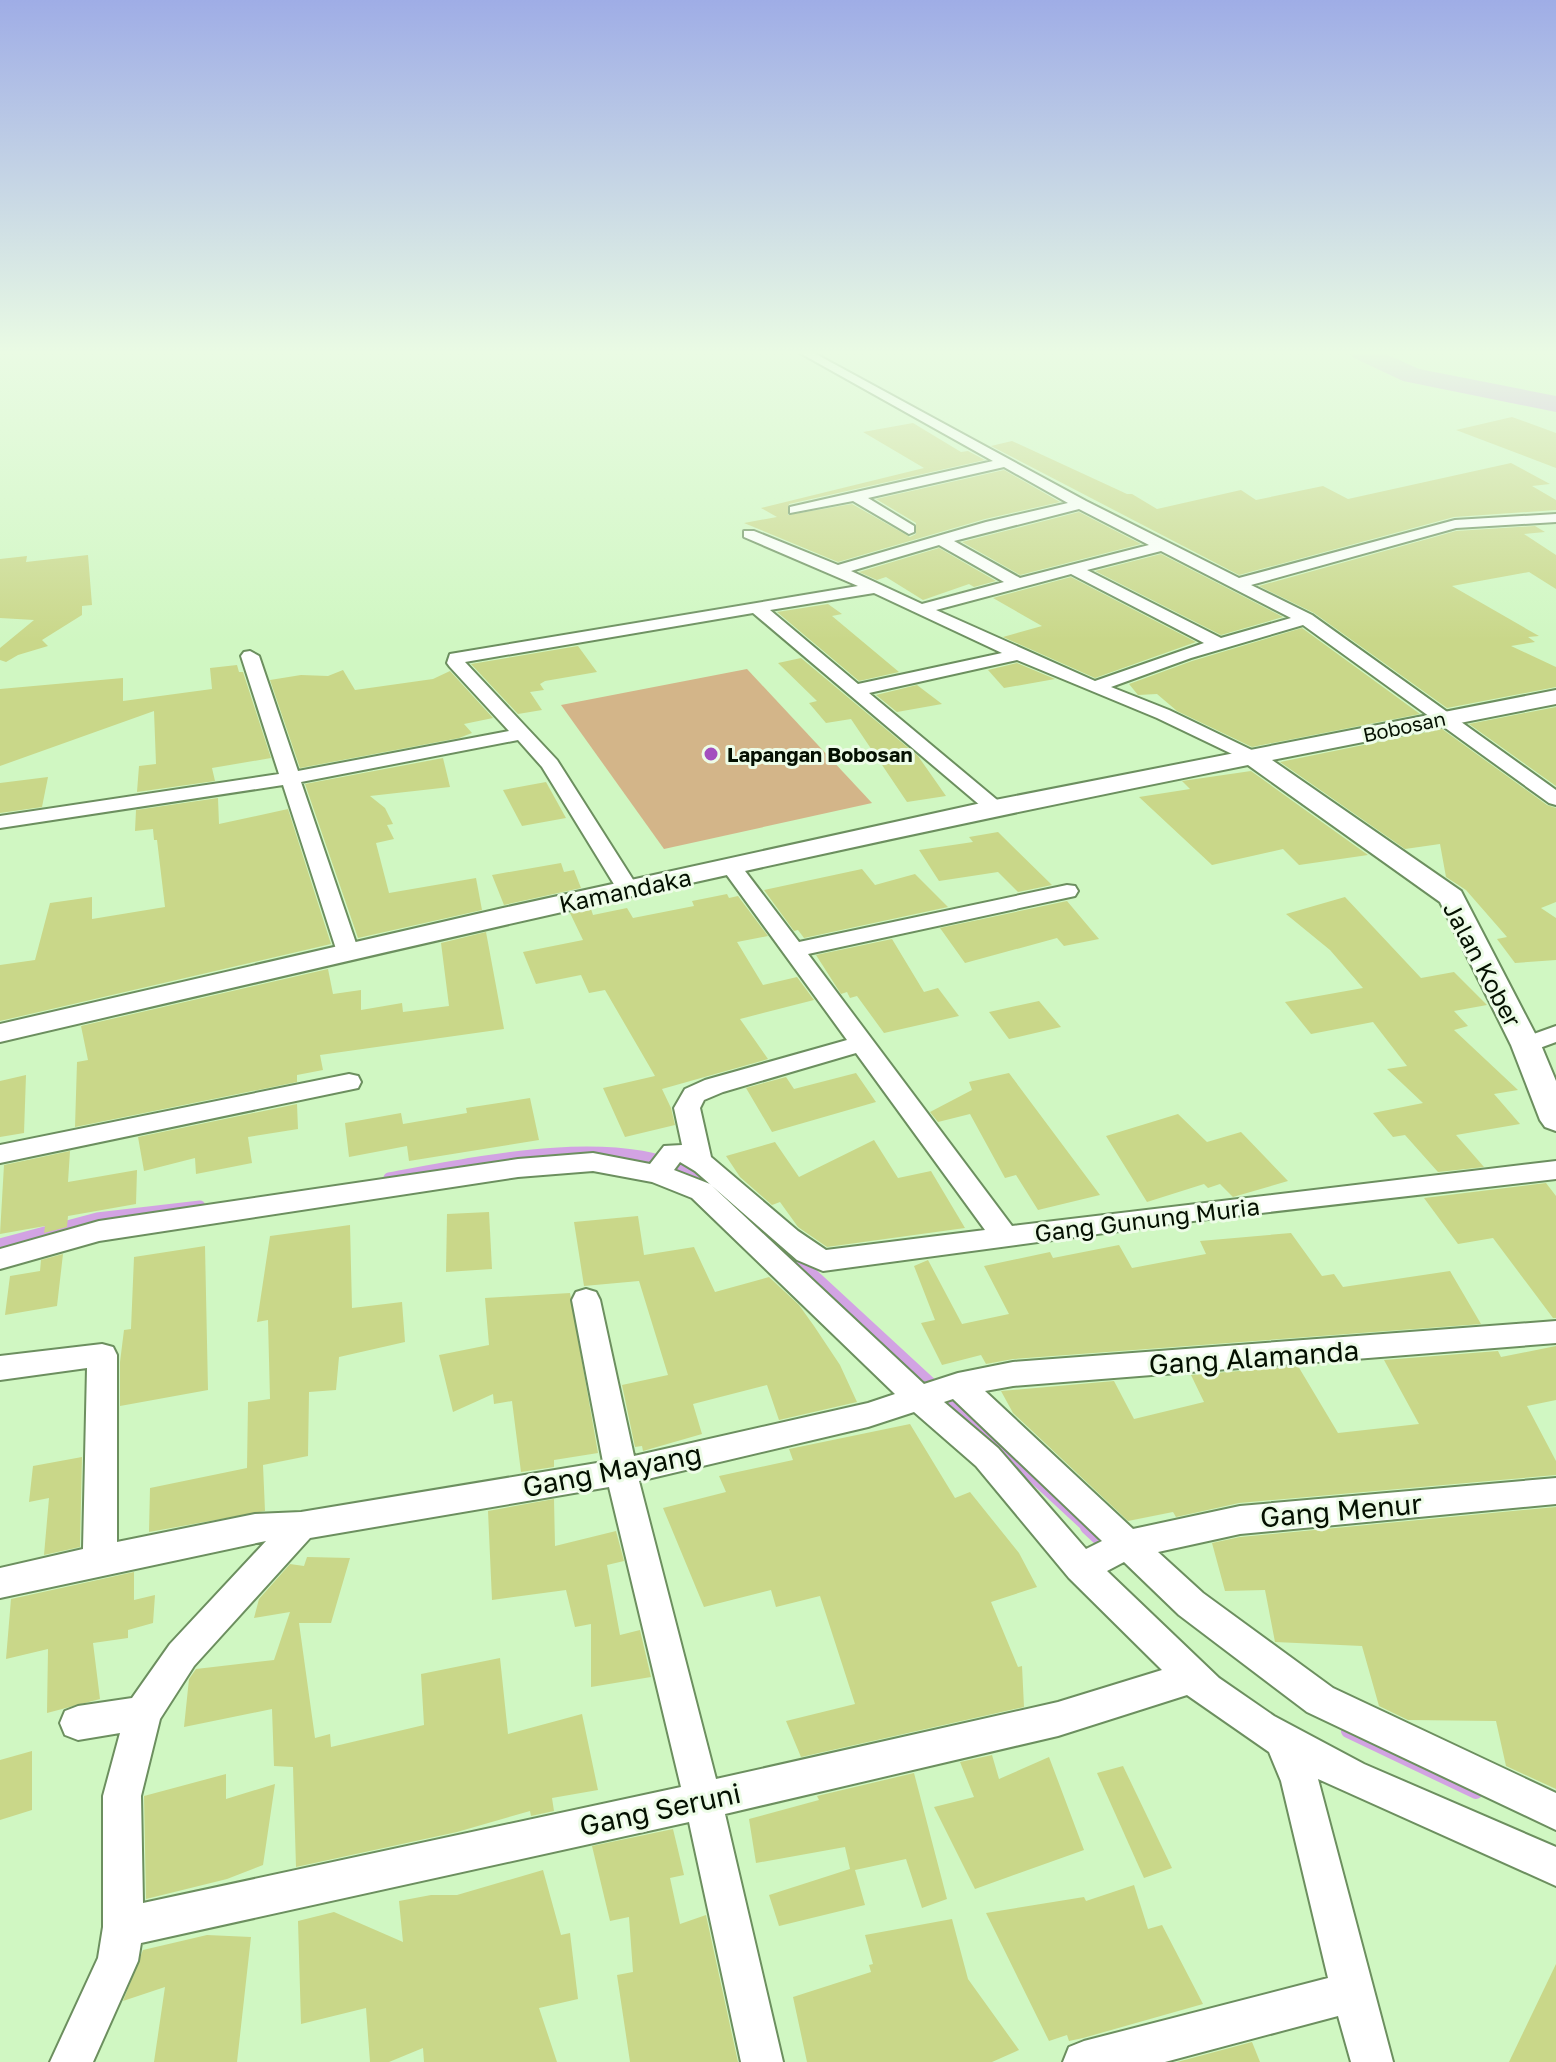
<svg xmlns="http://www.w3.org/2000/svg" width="1556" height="2062" viewBox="0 0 1556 2062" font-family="'Golos Text',sans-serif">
	<rect width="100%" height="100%" fill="#d0f7c2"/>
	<!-- green -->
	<polygon fill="#d3b589" points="747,669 872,803 664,849 561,705"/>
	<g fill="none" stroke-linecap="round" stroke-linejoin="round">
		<!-- stream-far1 -->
		<g stroke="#d2a3e3" stroke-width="11">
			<path d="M389,1178C473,1163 605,1133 685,1169C696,1174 707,1182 717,1188"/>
			<polyline points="0,1244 97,1218 200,1206"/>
			<polyline points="791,1254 1089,1529"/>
		</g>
		<!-- stream -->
		<g stroke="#d2a3e3" stroke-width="14">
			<polyline points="1087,1527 1100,1539"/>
			<polyline points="1348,1731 1476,1792"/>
		</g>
		<!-- river -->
		<polygon fill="#d2a3e3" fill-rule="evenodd" points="1350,353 1384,353 1419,369 1556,396 1556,412 1403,381 1354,358"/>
	</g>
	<!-- building -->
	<g fill="#c9d789">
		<polygon points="1512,417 1556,433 1556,468 1456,430"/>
		<polygon points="913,423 961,452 968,451 985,460 789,504 788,515 852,504 910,537 916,534 916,523 876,499 1004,470 1060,502 985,519 838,562 744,523 777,517 761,508 924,468 863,432"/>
		<polygon points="1012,441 1127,494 1132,494 1157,509 1241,490 1256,500 1323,486 1348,499 1511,463 1550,484 1532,486 1556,500 1556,510 1454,517 1239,575 991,446"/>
		<polygon points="1079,512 1141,544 1020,575 962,542"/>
		<polygon points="1535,526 1545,532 1524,534 1556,555 1556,589 1529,572 1452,586 1539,636 1528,637 1535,642 1511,646 1556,667 1556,687 1447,708 1314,613 1259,586 1456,531"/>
		<polygon points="939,548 996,581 974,587 969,584 923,600 886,577 877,580 859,572"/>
		<polygon points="1161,554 1283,617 1221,635 1095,571"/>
		<polygon points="88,555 92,605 82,606 82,615 42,640 48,646 18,655 6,662 0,660 0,648 34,620 0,618 0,559 27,556 26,562"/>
		<polygon points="1071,577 1196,642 1095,678 1003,637 1042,626 993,598"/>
		<polygon points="828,604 842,614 832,616 899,672 859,681 777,612"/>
		<polygon points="1302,628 1420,714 1252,747 1177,711 1157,694 1138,695 1129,684 1192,661"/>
		<polygon points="578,646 597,672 545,681 540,684 544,690 530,692 542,710 518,714 471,664"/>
		<polygon points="801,658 918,756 946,796 907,802 851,719 826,723 809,703 817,701 778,663"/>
		<polygon points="1017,663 1055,679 1004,688 988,670"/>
		<polygon points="237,665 239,672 243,672 271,758 212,768 215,781 137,792 139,766 156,764 154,711 0,766 0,689 123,678 123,701 212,689 210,668"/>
		<polygon points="343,670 355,690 433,679 450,671 493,718 464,724 472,733 459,738 300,768 270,680 301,675 328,676"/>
		<polygon points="917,685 942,704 897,712 876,695"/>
		<polygon points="1556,707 1556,786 1469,724"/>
		<polygon points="1442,729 1547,805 1556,808 1556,902 1541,908 1556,918 1556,960 1515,963 1497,939 1507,937 1466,890 1446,877 1440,844 1405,849 1280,762"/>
		<polygon points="443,758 450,787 370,796 385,808 393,824 387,825 394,839 376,843 389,893 476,878 482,910 358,938 305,784"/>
		<polygon points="1251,771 1368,855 1299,865 1283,849 1212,865 1139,797 1190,789 1182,781"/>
		<polygon points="48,777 42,807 0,813 0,783"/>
		<polygon points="546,782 566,818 522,826 503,790"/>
		<polygon points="218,798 219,824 288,809 331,944 0,1021 0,965 35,960 50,903 92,897 92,919 165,907 157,840 154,840 153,829 135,831 136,810"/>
		<polygon points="998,832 1052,885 1018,892 998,872 939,881 919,850 973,842 969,837"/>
		<polygon points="561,863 564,872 574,870 581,888 504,905 492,875"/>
		<polygon points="862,869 875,885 915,874 948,907 804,938 798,930 794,931 764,890"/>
		<polygon points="727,894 729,898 738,896 768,936 737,942 763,985 797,977 814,1000 740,1019 768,1059 662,1089 671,1108 675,1125 625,1137 603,1088 655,1076 605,990 589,993 581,975 536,984 523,952 583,940 570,913 591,909 593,915 627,908 633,918 694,906 692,901"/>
		<polygon points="1345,897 1421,978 1454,972 1487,1005 1454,1011 1468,1026 1454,1030 1518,1090 1494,1094 1520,1124 1456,1135 1484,1167 1438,1172 1405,1135 1393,1137 1373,1113 1423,1103 1387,1069 1407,1066 1373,1022 1311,1034 1285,1002 1363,988 1330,950 1286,914"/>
		<polygon points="1067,901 1099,939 1064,946 1057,938 965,963 940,928"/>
		<polygon points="486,932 504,1029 320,1055 323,1070 297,1075 297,1082 75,1127 77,1062 88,1060 81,1026 328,969 333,994 361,990 361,1010 402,1003 403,1012 449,1006 441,943"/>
		<polygon points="892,939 924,992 938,988 959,1016 884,1033 857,996 850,998 847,992 841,994 816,955"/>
		<polygon points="1039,1001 1061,1027 1009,1039 989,1012"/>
		<polygon points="856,1073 876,1102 772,1132 746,1088 786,1077 794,1089"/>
		<polygon points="1009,1073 1100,1195 1038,1210 1016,1175 1005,1178 970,1114 938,1122 930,1112 972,1090 969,1082"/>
		<polygon points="26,1075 24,1133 0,1137 0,1081"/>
		<polygon points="530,1098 539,1140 409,1161 407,1146 349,1157 345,1123 401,1113 403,1124 467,1113 466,1108"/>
		<polygon points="297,1104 298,1129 248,1137 252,1163 196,1174 195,1158 144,1171 138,1137"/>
		<polygon points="1178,1114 1207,1142 1241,1132 1288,1181 1233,1197 1220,1184 1208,1188 1204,1184 1147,1202 1106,1136"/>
		<polygon points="874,1140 898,1178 931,1171 965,1228 827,1247 798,1227 780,1202 772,1205 740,1177 726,1156 775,1142 799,1177"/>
		<polygon points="70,1151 68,1182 137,1170 136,1204 68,1216 67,1227 44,1233 45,1226 0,1234 4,1165"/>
		<polygon points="1546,1183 1556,1196 1556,1318 1553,1318 1493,1238 1458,1244 1424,1198"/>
		<polygon points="489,1212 492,1269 446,1272 447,1214"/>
		<polygon points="638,1216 644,1255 694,1247 715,1292 769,1277 799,1305 814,1326 840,1365 857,1402 779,1420 767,1385 693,1404 702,1434 643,1451 642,1446 635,1447 622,1385 668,1375 639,1281 584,1286 574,1222"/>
		<polygon points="350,1225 352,1308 402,1302 405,1342 339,1357 336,1390 309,1392 308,1456 263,1465 265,1511 149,1532 150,1488 247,1468 248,1402 270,1399 268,1320 257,1322 270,1236"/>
		<polygon points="1291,1233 1322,1276 1334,1274 1343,1287 1450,1271 1481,1324 1013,1359 986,1364 981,1355 942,1365 921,1323 935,1320 914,1266 928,1260 962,1324 1009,1314 984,1266 1050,1252 1053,1258 1119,1245 1132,1268 1206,1254 1200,1241"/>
		<polygon points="205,1246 208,1390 120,1406 120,1362 124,1330 131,1329 134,1257"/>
		<polygon points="63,1254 57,1306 5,1315 10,1276 40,1271 41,1260"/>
		<polygon points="570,1293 598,1453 554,1460 554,1467 521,1472 512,1401 494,1404 493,1394 453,1412 439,1355 489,1345 485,1298"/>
		<polygon points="1556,1346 1556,1400 1527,1406 1556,1461 1556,1475 1239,1503 1176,1517 1173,1512 1128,1521 1013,1413 1001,1391 1114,1381 1134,1419 1204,1402 1191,1375 1298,1366 1338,1433 1419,1424 1384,1360 1498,1351 1501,1357"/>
		<polygon points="910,1424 955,1498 970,1492 1019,1553 1037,1587 991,1602 1018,1667 1022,1666 1024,1707 801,1757 786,1721 855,1704 820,1596 776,1607 771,1590 704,1607 663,1508 726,1492 719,1476 793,1460 789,1449"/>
		<polygon points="82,1457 80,1547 44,1555 49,1498 29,1502 33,1466"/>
		<polygon points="554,1499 555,1546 616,1531 624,1561 607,1565 620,1635 640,1630 651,1677 591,1687 591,1624 575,1627 566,1590 492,1600 488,1511"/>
		<polygon points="1556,1507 1556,1789 1506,1766 1496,1721 1408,1720 1379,1706 1362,1646 1275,1642 1265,1590 1225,1591 1212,1543 1240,1537"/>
		<polygon points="307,1557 350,1558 331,1623 299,1623 315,1738 330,1734 331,1747 424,1725 421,1674 500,1658 508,1734 582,1714 598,1790 552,1798 554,1811 531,1816 530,1811 457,1832 296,1867 293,1767 274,1766 272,1709 184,1727 189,1679 196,1669 274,1660 290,1612 254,1618 259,1599 290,1564 304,1566"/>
		<polygon points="134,1572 134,1600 155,1595 153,1623 128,1630 128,1638 93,1643 100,1699 47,1713 48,1649 6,1659 11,1599"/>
		<polygon points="32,1751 32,1810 0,1820 0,1760"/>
		<polygon points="992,1755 999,1779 1049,1757 1084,1850 975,1889 934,1807 974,1797 960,1762"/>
		<polygon points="1123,1766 1172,1868 1144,1878 1097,1773"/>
		<polygon points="914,1773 947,1899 922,1908 906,1859 855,1870 865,1905 779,1926 769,1895 850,1869 845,1847 756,1863 749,1819 819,1800 817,1796"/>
		<polygon points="226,1774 226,1799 275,1784 263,1865 227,1879 146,1899 144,1796"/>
		<polygon points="673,1829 684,1875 670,1878 680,1924 706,1915 738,2062 630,2062 617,1975 633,1972 629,1917 610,1921 592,1846"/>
		<polygon points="543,1870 561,1935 570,1933 578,1999 539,2008 557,2062 424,2062 423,2048 389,2062 370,2062 366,2008 301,2024 298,1921 334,1912 403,1942 399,1901 431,1895 457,1895"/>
		<polygon points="1134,1885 1148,1929 1162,1925 1203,2004 1083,2038 1069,2041 1067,2035 1049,2041 986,1913 1084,1897 1086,1901"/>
		<polygon points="952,1919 968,1979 1019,2050 992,2062 807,2062 793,1997 871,1972 869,1965 873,1964 865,1935"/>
		<polygon points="207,1935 251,1937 237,2062 154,2062 165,1987 123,2001 143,1950"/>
		<polygon points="1556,1964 1556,2062 1509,2062"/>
		<polygon points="1252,2042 1260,2062 1177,2062"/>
	</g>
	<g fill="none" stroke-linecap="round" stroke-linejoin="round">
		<!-- minor casing -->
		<g stroke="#6c8f5f" stroke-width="4">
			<g id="minor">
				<path d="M800,353H814L1086,501L1239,578L1455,520L1556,514V522L1456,528L1251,585L1312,615L1556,790V805L1549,803L1303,625L1191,658L1111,687L1169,710L1260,754L1263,758L1253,764L1157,718L1017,660L869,693L1002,804L1005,808L995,814L988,812L753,613L465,662L557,760L639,889L636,894H620L542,767L518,740L301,782L359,952L356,957H340L337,952L283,785L0,828V816L279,774L241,656L244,652L250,651L259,656L298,771L509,731L450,667L447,663L450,654L858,586L744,537V531H754L838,565L986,522L1068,503L1004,467L868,498L914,526V532L909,534L853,501L790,513V507L993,461ZM1079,509L1149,545L1020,578L954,541ZM939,545L1004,582L922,604L851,571ZM1161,551L1291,618L1221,638L1087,570ZM1071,574L1204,643L1095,681L936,610ZM874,593L1002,653L858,684L770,610Z"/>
				<path d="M732,861L739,863L799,942L1067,885L1075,886L1078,891L1075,896L808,954L1012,1226L1556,1161V1179L1208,1219L823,1271L797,1260L695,1171L680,1162L674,1170L710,1184L924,1384L958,1373L1013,1362L1556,1321V1343L1013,1386L985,1391L1133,1529L1240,1506L1556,1478V1504L1240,1534L1158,1552L1203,1593L1333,1688L1556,1793V1830L1307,1712L1179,1615L1124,1562L1107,1571L1219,1678L1274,1716L1364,1764L1556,1847V1886L1318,1779L1393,2062H1351L1338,2016L1165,2062H1063L1069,2047L1084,2041L1328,1978L1281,1781L1269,1752L1187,1695L1058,1736L725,1814L783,2062H741L689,1822L141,1943L138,1961L93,2062H50L98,1958L103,1927V1796L120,1733L78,1740L65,1735L60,1723L65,1711L78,1706L132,1698L170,1644L266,1541L0,1598V1568L83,1549L87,1368L0,1380V1356L102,1344L113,1347L117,1355V1542L255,1514L301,1512L603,1462L572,1300L576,1292L586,1289L596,1292L600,1300L634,1456L868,1403L895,1394L692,1198L652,1182L593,1171L518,1177L99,1241L0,1269V1249L99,1221L518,1159L593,1153L650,1164L664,1146L682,1145L674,1108L685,1089L705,1080L847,1040L721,867ZM856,1053L985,1230L826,1250L798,1231L711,1157L700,1108L704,1100L723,1092ZM953,1399L1102,1541L1086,1549L998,1448L944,1402ZM914,1412L976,1466L1069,1578L1162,1670L1058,1702L716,1779L639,1481L868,1427ZM609,1487L681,1787L143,1903L141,1796L160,1719L194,1666L310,1538Z"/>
				<polygon points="1556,1026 1556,1042 1526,1053 1517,1050 1514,1045 1517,1040"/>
				<polygon points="349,1074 358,1076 361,1082 358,1088 0,1163 0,1145"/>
			</g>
		</g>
		<!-- tertiary casing -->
		<g stroke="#6c8f5f" stroke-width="4">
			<path id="tertiary" d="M1556,690V704L1272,760L1461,891L1541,1045L1556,1081V1131L1545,1127L1540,1120L1511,1045L1440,902L1248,765C830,848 415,945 0,1042V1024L503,908L995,800Z"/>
		</g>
		<!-- minor -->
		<use href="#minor" fill="#fff" fill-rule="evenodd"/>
		<!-- tertiary -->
		<use href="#tertiary" fill="#fff" fill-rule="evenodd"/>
	</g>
	<!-- sky -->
	<linearGradient id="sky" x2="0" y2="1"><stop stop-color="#9fade6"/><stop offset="0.55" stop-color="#eafbe4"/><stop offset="1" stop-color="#eafbe4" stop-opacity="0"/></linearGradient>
	<rect width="1556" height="641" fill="url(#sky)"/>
	<!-- markers -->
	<circle fill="#a34fbe" stroke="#edfce7" stroke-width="3" cx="711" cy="754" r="8"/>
	<g text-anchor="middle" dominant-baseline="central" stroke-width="6" stroke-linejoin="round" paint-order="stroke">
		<!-- far-street labels -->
		<g font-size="20" fill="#041001" stroke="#edfce7">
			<text transform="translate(1404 726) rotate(-12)">Bobosan</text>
		</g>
		<!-- far-poi labels -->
		<g font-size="20" font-weight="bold" fill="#041001" stroke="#edfce7" text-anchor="start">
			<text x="727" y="754">Lapangan Bobosan</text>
		</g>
		<!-- street labels -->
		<g font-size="24" fill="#041001" stroke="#edfce7">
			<text transform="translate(625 890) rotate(-12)">Kamandaka</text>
			<text transform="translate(1483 964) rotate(62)">Jalan Kober</text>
			<text transform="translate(1147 1219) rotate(-7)">Gang Gunung Muria</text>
		</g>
		<!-- near-street labels -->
		<g font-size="28" fill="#041001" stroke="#edfce7">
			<text transform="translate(1254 1357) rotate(-4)">Gang Alamanda</text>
			<text transform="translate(612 1470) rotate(-11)">Gang Mayang</text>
			<text transform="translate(1341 1510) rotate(-5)">Gang Menur</text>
			<text transform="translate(660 1809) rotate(-12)">Gang Seruni</text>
		</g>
	</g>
</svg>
